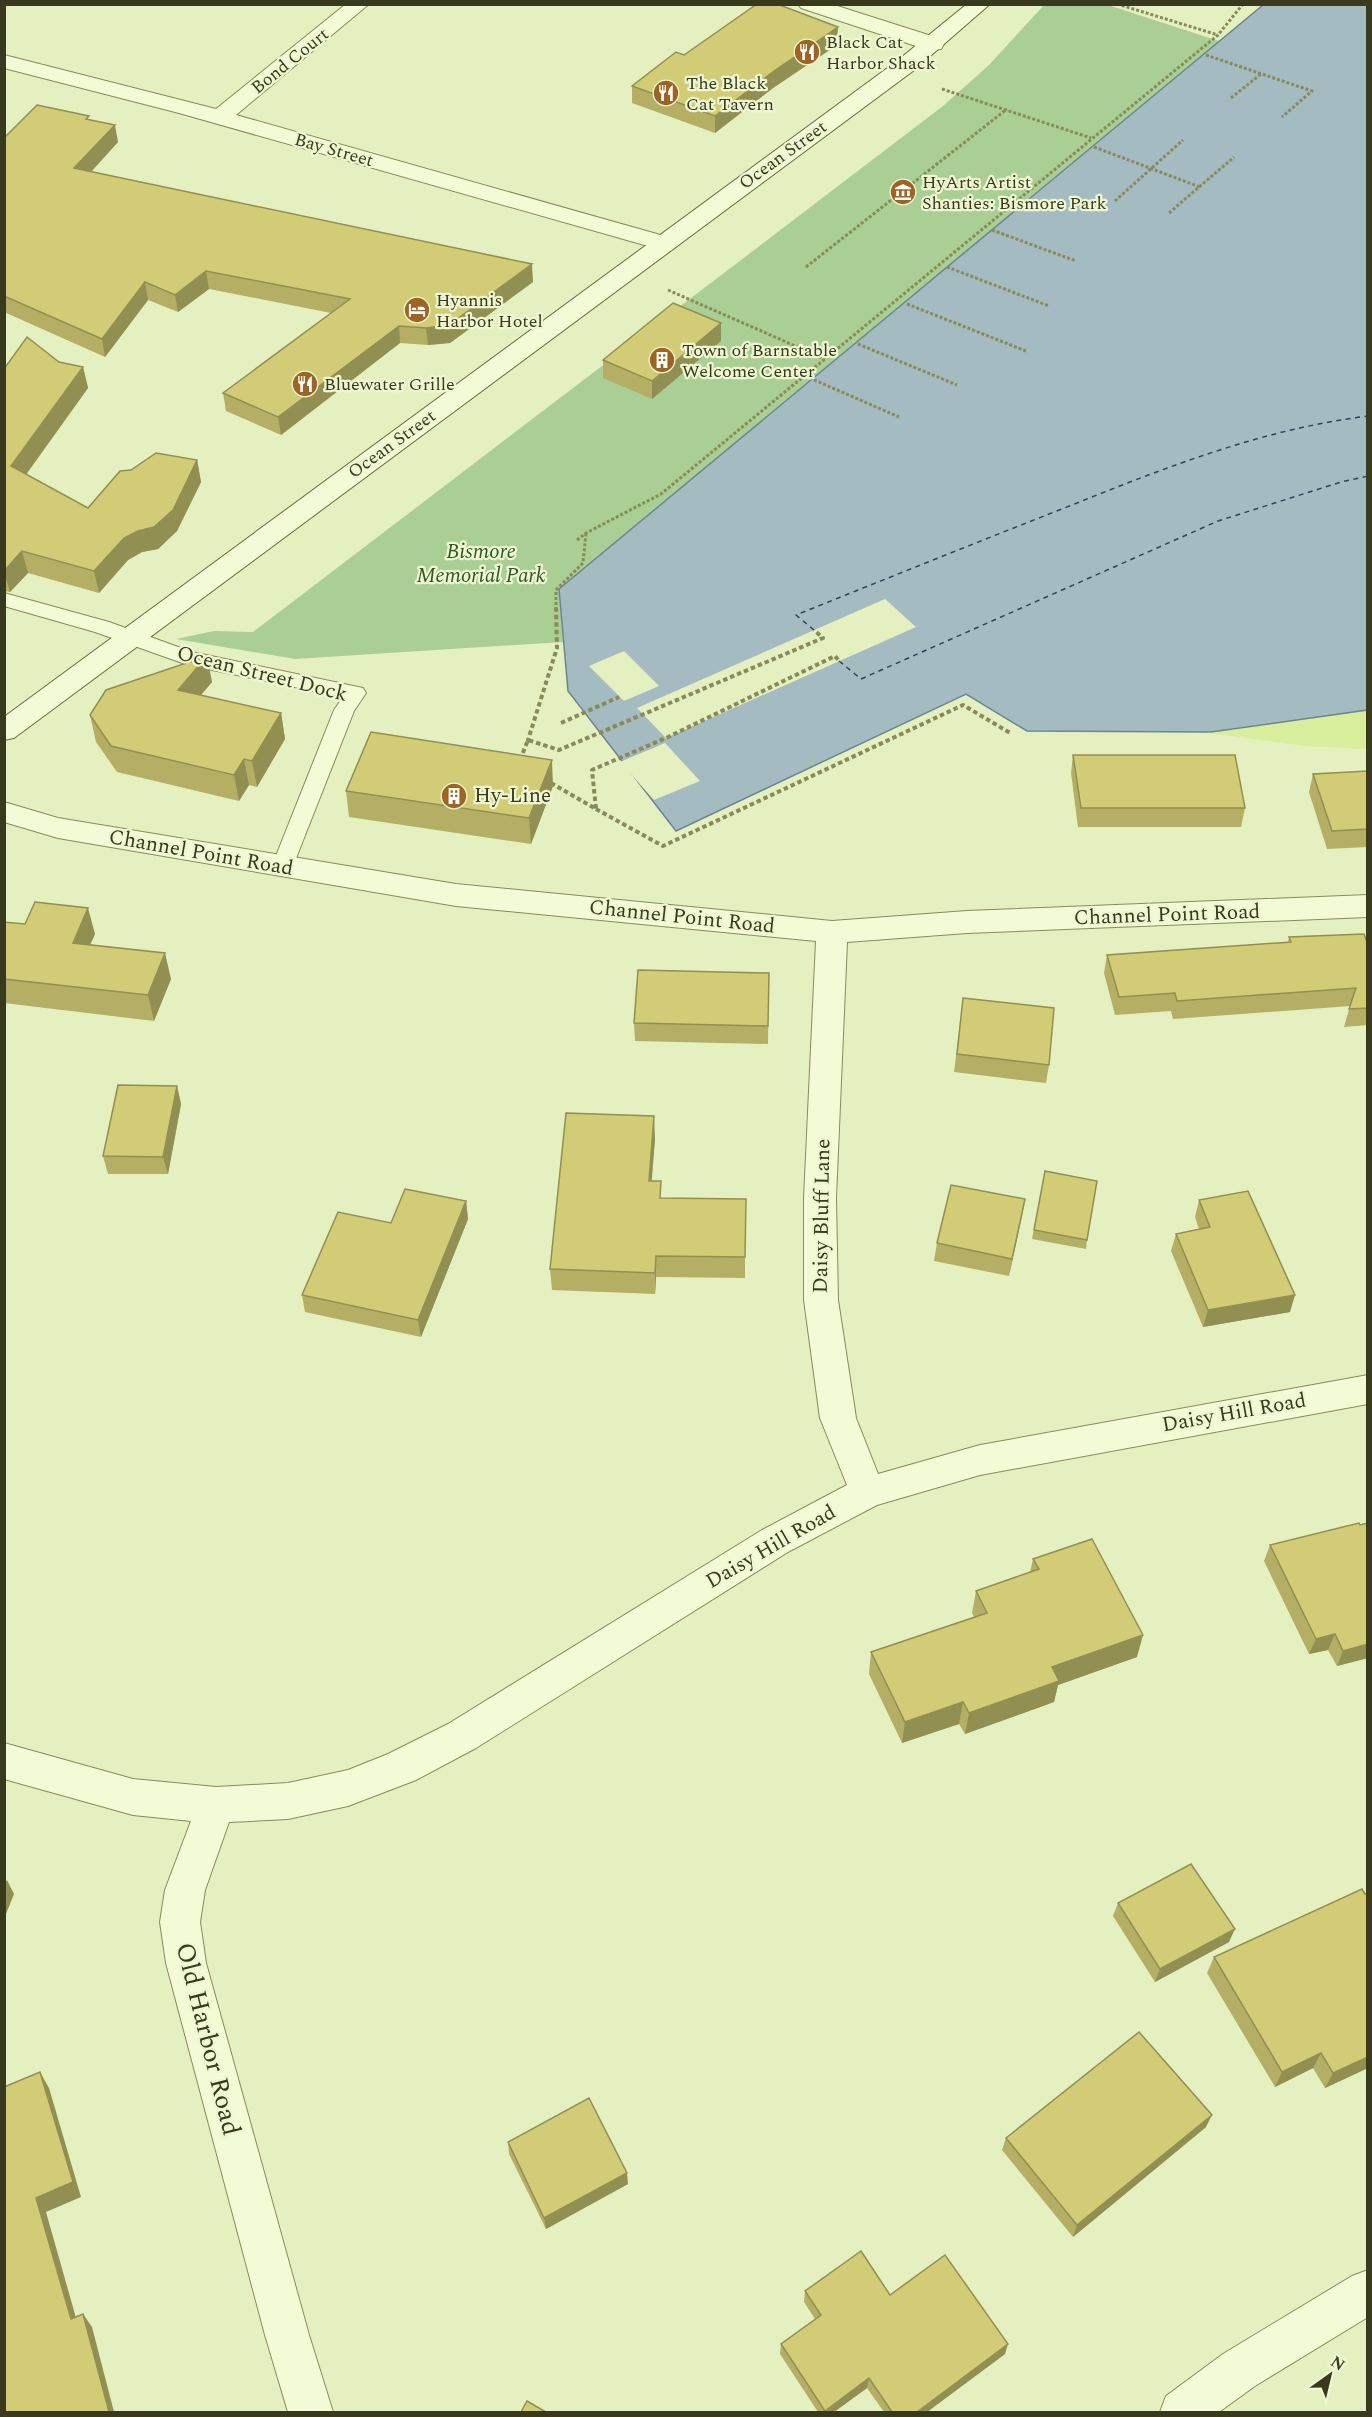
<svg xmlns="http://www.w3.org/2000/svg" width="1372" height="2417" viewBox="0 0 1372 2417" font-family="Spectral,serif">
	<rect width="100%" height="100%" fill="#e5f0c1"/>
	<!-- green -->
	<polygon fill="#a9cf94" points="1044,5 1108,5 1222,42 559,593 563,642 295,659 176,639 214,631 253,632 943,106 989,65"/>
	<!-- sand -->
	<polygon fill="#d8ee9d" points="1367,710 1367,749 1306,746 1210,733"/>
	<!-- water -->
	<polygon fill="#a4bbc2" stroke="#6a8691" stroke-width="1.5" points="1263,5 1367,5 1367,710 1211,732 1027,731 966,694 676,831 568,691 559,589"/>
	<!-- pier -->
	<g fill="#e5f0c1">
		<polygon points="885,599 916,627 666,738 637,708"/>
		<polygon points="624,651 659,686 624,701 589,666"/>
		<polygon points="665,743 700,781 654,800 620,762"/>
	</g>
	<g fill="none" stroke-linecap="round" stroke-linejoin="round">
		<!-- ferry -->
		<g stroke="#2b445a" stroke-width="1.5" stroke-dasharray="5 4.5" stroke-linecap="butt">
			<path d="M814,630L796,615C888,578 980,541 1072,505C1169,466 1264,429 1368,416"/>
			<polyline points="839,661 861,679 1218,521 1341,482 1368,476"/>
		</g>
		<!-- lane casing -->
		<g stroke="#888b57" stroke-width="2">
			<polygon id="lane" points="4,593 109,622 192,652 363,688 366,693 354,711 291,871 283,874 275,871 272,866 334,710 343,697 188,665 95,632 4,606"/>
		</g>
		<!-- street casing -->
		<g stroke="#888b57" stroke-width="2">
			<g id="street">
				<polygon points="346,4 369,4 236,115 671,238 675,243 671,248 663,250 655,248 179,113 4,68 4,55 216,109"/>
				<polygon points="798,4 831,4 941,39 944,44 941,49 933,50 925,49 801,8"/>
				<polygon points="4,802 58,818 456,884 832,921 967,911 1368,895 1368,917 967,933 847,942 836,1198 838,1300 856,1418 878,1474 980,1445 1368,1375 1368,1404 980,1475 877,1505 788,1552 476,1748 416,1780 348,1806 288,1819 229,1822 205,1890 200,1922 206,1963 309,2335 333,2412 288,2412 265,2335 166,1963 160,1922 165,1890 191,1821 133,1815 4,1779 4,1743 133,1779 216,1787 288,1783 348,1770 388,1754 448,1724 762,1530 847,1485 820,1418 804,1300 804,1198 816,941 456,906 58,838 4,822"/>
				<polygon points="1368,2270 1368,2317 1255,2386 1219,2412 1160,2412 1166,2396 1223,2354 1352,2276"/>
			</g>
		</g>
		<!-- secondary casing -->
		<g stroke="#6b6d3b" stroke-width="2">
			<polygon id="secondary" points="967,4 990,4 913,71 14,738 4,740 4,717 897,61"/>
		</g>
		<!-- path-far1 -->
		<g stroke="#888b57" stroke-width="3" stroke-dasharray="3 2" stroke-linecap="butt">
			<polyline points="1117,4 1218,35"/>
			<polyline points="1206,55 1312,91 1282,117"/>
			<polyline points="942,89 1091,138"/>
			<polyline points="1231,98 1261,74"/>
			<polyline points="1094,147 1200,187"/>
			<polyline points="1115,201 1183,140"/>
			<polyline points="1169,213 1234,157"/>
			<polyline points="992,230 1076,261"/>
			<polyline points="806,267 1007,109"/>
			<polyline points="947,267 1049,306"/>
			<polyline points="668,290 825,359"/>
			<polyline points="907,304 1026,351"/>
			<polyline points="858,344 957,385"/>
			<polyline points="814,380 899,417"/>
			<polyline points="577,540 586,533 661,494 1218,35 1243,4"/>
			<polyline points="556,610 556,590 583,563 586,533"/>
		</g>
		<!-- path -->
		<g stroke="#888b57" stroke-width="4" stroke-dasharray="4.5 3" stroke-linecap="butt">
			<polyline points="561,723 619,697"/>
			<polyline points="530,741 528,740 557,648 556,608"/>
			<polyline points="520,760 528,740 559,750 823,638 814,630"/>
			<polyline points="551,783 596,809 592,770 666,738 835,656 839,661"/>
			<polyline points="596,809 663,846 963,705 1012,734"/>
		</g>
		<!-- lane -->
		<use href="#lane" fill="#f2fbd5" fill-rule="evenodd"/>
		<!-- street -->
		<use href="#street" fill="#f2fbd5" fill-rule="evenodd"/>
		<!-- secondary -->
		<use href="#secondary" fill="#f2fbd5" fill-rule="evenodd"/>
	</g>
	<!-- wall -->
	<g fill="#b4af65">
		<polygon points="837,45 773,88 715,133 632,103 632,86"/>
		<polygon points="89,120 118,142 91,172 533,282 450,343 428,345 400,343 281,435 226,411 223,393 331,313 209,289 178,312 148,300 105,357 4,312 4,138"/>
		<polygon points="721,341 652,399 603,378 603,360"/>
		<polygon points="59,362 83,367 88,388 26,475 88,508 197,460 201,482 177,531 158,549 142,552 128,560 99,593 28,573 10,592 4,591 4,369"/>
		<polygon points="212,682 201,695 281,713 285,739 257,787 249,785 239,801 117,772 96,742 90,715"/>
		<polygon points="1073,755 1245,808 1241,827 1078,827 1071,773"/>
		<polygon points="1368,771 1368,847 1327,849 1309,792 1313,774"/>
		<polygon points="553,786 531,844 349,817 346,791"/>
		<polygon points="4,922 95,934 90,944 171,979 154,1021 4,1003"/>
		<polygon points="1289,937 1368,945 1368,1025 1344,1027 1350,1006 1173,1019 1171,1011 1115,1015 1104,973 1107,955 1288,942"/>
		<polygon points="769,973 768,1044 635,1041 634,1023"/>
		<polygon points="963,998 1049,1065 1046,1083 954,1072"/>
		<polygon points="177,1086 181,1104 168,1174 108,1174 103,1156"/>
		<polygon points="655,1139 651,1181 661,1198 745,1257 745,1278 656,1277 655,1294 552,1290 550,1269"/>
		<polygon points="1045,1171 1087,1240 1086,1249 1032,1239"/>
		<polygon points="1025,1199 1009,1276 934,1261 937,1243"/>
		<polygon points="1199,1200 1290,1312 1203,1327 1171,1251 1176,1234 1199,1229 1195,1217"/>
		<polygon points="466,1201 468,1219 421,1337 305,1312 302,1295 391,1223"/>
		<polygon points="1270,1545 1368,1658 1337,1666 1328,1650 1309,1654 1264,1561"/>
		<polygon points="1033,1559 1137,1657 1058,1685 1054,1702 965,1734 959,1724 902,1743 869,1674 871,1652 974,1617 972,1613 976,1591 1030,1572"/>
		<polygon points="1368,1893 1368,2068 1325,2088 1313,2068 1275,2087 1207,1973 1214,1957"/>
		<polygon points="1118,1903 1229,1942 1155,1982 1113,1916"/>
		<polygon points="1206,2127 1073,2237 1002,2150 1006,2138"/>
		<polygon points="508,2142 628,2184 546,2229 509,2154"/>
		<polygon points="805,2291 890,2295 1005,2354 927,2412 884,2412 867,2388 834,2412 818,2412 780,2354 781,2344 815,2319 804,2302"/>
	</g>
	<!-- shaded-wall -->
	<g fill="#928f52">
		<polygon points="838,27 837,45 773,88 715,133 715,116 774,71"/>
		<polygon points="115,125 118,142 78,186 74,168"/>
		<polygon points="532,264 533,282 450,343 428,345 426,328"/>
		<polygon points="206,271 209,289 178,312 175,295"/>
		<polygon points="145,282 148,300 105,357 102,339"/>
		<polygon points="721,323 721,341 652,399 652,381"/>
		<polygon points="399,326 400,343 281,435 278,417"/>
		<polygon points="83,367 88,388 16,488 11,466"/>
		<polygon points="197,460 201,482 177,531 158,549 142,552 128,560 99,593 94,571 124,538"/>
		<polygon points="22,551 28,573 10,592 4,571"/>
		<polygon points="207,656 212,682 183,716 178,690"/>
		<polygon points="281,713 285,739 257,787 252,761"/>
		<polygon points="244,759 249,785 239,801 234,775"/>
		<polygon points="552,760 553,786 531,844 529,818"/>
		<polygon points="88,908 95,934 80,968 73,943"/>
		<polygon points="165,953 171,979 154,1021 148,995"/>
		<polygon points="177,1086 181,1104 168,1174 163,1157"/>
		<polygon points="654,1116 655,1139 650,1203 649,1181"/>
		<polygon points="1025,1199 1022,1216 1009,1276 1012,1259"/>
		<polygon points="466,1201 468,1219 421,1337 418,1320"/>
		<polygon points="656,1256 656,1277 655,1294 655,1273"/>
		<polygon points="1295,1295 1290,1312 1203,1327 1208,1310"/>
		<polygon points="1335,1634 1328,1650 1309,1654 1316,1639"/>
		<polygon points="1143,1635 1137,1657 1058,1685 1054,1702 965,1734 969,1713 1052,1667"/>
		<polygon points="1368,1644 1368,1658 1337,1666 1343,1651"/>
		<polygon points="963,1702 959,1724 902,1743 905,1722"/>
		<polygon points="7,1880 14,1894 4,1919 4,1886"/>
		<polygon points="1235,1929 1229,1942 1155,1982 1160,1969"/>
		<polygon points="1321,2053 1313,2068 1275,2087 1282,2072"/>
		<polygon points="1368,2057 1368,2068 1325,2088 1333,2073"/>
		<polygon points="40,2072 49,2088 81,2197 46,2212 80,2332 71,2319 36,2198"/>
		<polygon points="1212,2115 1206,2127 1073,2237 1077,2225"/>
		<polygon points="627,2173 628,2184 546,2229 544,2218"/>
		<polygon points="83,2314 92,2327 114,2412 109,2412"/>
		<polygon points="1008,2344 1005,2354 927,2412 917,2412"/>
		<polygon points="869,2378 867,2388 834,2412 825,2412"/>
	</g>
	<!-- building -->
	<g fill="#d1cc75" stroke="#928f52" stroke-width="1.5">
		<polygon points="757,4 777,4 838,27 774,71 715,116 632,86 676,52 684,55"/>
		<polygon points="37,105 89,116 86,119 115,125 74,168 532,264 449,325 426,328 399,326 278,417 223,393 350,299 206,271 175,295 145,282 102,339 4,296 4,138"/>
		<polygon points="673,303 721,323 652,381 603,360"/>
		<polygon points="27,337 59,362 83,367 11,466 88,508 120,471 131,470 156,453 197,460 173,510 154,527 138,531 124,538 94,571 22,551 4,571 4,369"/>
		<polygon points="207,656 178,690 281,713 252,761 244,759 234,775 111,746 90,715 106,690"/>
		<polygon points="371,732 552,760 529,818 346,791"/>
		<polygon points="1073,755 1235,755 1245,808 1081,808"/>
		<polygon points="1368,771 1368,829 1332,831 1313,774"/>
		<polygon points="35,902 88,908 73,943 165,953 148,995 4,979 4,922 25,924"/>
		<polygon points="1364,934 1368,945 1368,1008 1349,1009 1356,988 1177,1001 1175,993 1119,997 1107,955 1291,942 1289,937"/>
		<polygon points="638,970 769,973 768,1026 634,1023"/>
		<polygon points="963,998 1054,1008 1049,1065 957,1054"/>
		<polygon points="118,1085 177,1086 163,1157 103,1156"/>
		<polygon points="566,1113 654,1116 649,1181 661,1181 660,1198 746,1199 745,1257 656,1256 655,1273 550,1269"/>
		<polygon points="1045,1171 1097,1181 1087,1240 1034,1230"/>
		<polygon points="951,1185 1025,1199 1012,1259 937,1243"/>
		<polygon points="405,1189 466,1201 418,1320 302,1295 338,1212 391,1223"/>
		<polygon points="1248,1191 1295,1295 1208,1310 1176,1234 1210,1227 1199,1200"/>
		<polygon points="1359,1523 1360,1525 1368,1523 1368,1644 1343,1651 1335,1634 1316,1639 1270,1545"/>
		<polygon points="1092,1539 1143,1635 1052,1667 1059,1681 969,1713 963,1702 905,1722 871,1652 987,1613 976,1591 1039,1569 1033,1559"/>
		<polygon points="1191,1864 1235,1929 1160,1969 1118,1903"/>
		<polygon points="1362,1889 1365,1894 1368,1893 1368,2057 1333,2073 1321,2053 1282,2072 1214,1957"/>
		<polygon points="1139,2032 1212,2115 1077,2225 1006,2138"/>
		<polygon points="40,2072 73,2182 36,2198 71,2319 83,2314 109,2412 4,2412 4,2087"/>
		<polygon points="589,2098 627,2173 544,2218 508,2142"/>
		<polygon points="861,2251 890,2295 945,2255 1008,2344 917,2412 892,2412 869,2378 825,2411 781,2344 821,2315 805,2291"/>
		<polygon points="527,2401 546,2412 521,2412"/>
	</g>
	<!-- icons -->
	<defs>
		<g id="restaurant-disc" transform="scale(1.35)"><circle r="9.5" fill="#9d6424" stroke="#eef7d1"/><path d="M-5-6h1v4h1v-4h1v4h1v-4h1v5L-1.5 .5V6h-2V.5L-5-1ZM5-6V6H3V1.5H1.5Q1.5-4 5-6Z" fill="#fff"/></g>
		<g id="museum-disc" transform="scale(1.35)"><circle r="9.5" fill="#9d6424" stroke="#eef7d1"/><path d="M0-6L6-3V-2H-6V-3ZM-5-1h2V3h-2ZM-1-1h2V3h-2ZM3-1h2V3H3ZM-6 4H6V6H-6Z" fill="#fff"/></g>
		<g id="hotel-disc" transform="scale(1.35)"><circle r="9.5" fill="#9d6424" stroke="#eef7d1"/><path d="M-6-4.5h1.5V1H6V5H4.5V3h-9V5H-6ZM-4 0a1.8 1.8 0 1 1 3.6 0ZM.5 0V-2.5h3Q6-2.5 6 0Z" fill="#fff"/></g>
		<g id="building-disc" transform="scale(1.35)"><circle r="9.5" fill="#9d6424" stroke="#eef7d1"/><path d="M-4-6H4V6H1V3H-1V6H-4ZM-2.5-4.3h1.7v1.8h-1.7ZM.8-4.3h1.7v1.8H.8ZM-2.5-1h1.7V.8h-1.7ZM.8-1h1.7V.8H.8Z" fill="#fff"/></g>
	</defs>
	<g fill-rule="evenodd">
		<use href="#restaurant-disc" x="807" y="52"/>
		<use href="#restaurant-disc" x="666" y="93"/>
		<use href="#museum-disc" x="903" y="192"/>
		<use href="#hotel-disc" x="417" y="310"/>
		<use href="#building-disc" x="662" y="360"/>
		<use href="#restaurant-disc" x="305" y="384"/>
		<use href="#building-disc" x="454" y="796"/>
	</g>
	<g text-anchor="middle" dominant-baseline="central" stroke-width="4.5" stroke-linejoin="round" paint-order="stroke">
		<!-- far-poi labels -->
		<g font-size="18" fill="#393a1d" stroke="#eef7d1" text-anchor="start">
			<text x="826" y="42">Black Cat<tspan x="826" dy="21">Harbor Shack</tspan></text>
			<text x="686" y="83">The Black<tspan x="686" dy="21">Cat Tavern</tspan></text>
			<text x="922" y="182">HyArts Artist<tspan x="922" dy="21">Shanties: Bismore Park</tspan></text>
			<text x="436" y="300">Hyannis<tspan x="436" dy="21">Harbor Hotel</tspan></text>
			<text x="682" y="350">Town of Barnstable<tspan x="682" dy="21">Welcome Center</tspan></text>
			<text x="324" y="384">Bluewater Grille</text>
		</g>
		<!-- far-street labels -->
		<g font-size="18" fill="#393a1d" stroke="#eef7d1">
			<text transform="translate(290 61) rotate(-39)">Bond Court</text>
			<text transform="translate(334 150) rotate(16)">Bay Street</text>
			<text transform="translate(783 155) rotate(-36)">Ocean Street</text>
			<text transform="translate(392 444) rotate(-36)">Ocean Street</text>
		</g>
		<!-- park labels -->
		<g font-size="21" font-style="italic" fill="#2e5722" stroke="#eef7d1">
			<text x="481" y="552">Bismore<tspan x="481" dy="24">Memorial Park</tspan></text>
		</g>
		<!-- street labels -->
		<g font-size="21" fill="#393a1d" stroke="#eef7d1">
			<text transform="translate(262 674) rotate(14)">Ocean Street Dock</text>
			<text transform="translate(201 853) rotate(10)">Channel Point Road</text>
			<text transform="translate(1167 915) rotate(-2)">Channel Point Road</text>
			<text transform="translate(682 917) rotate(6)">Channel Point Road</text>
			<text transform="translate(822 1216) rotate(-89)">Daisy Bluff Lane</text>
			<text transform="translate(1234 1413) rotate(-10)">Daisy Hill Road</text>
			<text transform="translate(771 1547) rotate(-30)">Daisy Hill Road</text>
		</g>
		<!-- poi labels -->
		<g font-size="21" fill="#393a1d" stroke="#eef7d1" text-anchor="start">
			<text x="474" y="796">Hy-Line</text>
		</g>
		<!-- near-street labels -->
		<g font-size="26" fill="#393a1d" stroke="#eef7d1">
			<text transform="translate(208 2039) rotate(76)">Old Harbor Road</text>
		</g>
	</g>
	<!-- border -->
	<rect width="1372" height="2417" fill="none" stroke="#393a1d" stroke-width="12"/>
	<!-- north arrow -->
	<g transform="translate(1330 2375) rotate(34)" stroke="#eef7d1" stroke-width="4.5" paint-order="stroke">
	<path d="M0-4.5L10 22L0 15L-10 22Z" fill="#393a1d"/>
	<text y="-9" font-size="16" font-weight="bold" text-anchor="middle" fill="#393a1d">N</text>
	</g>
</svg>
